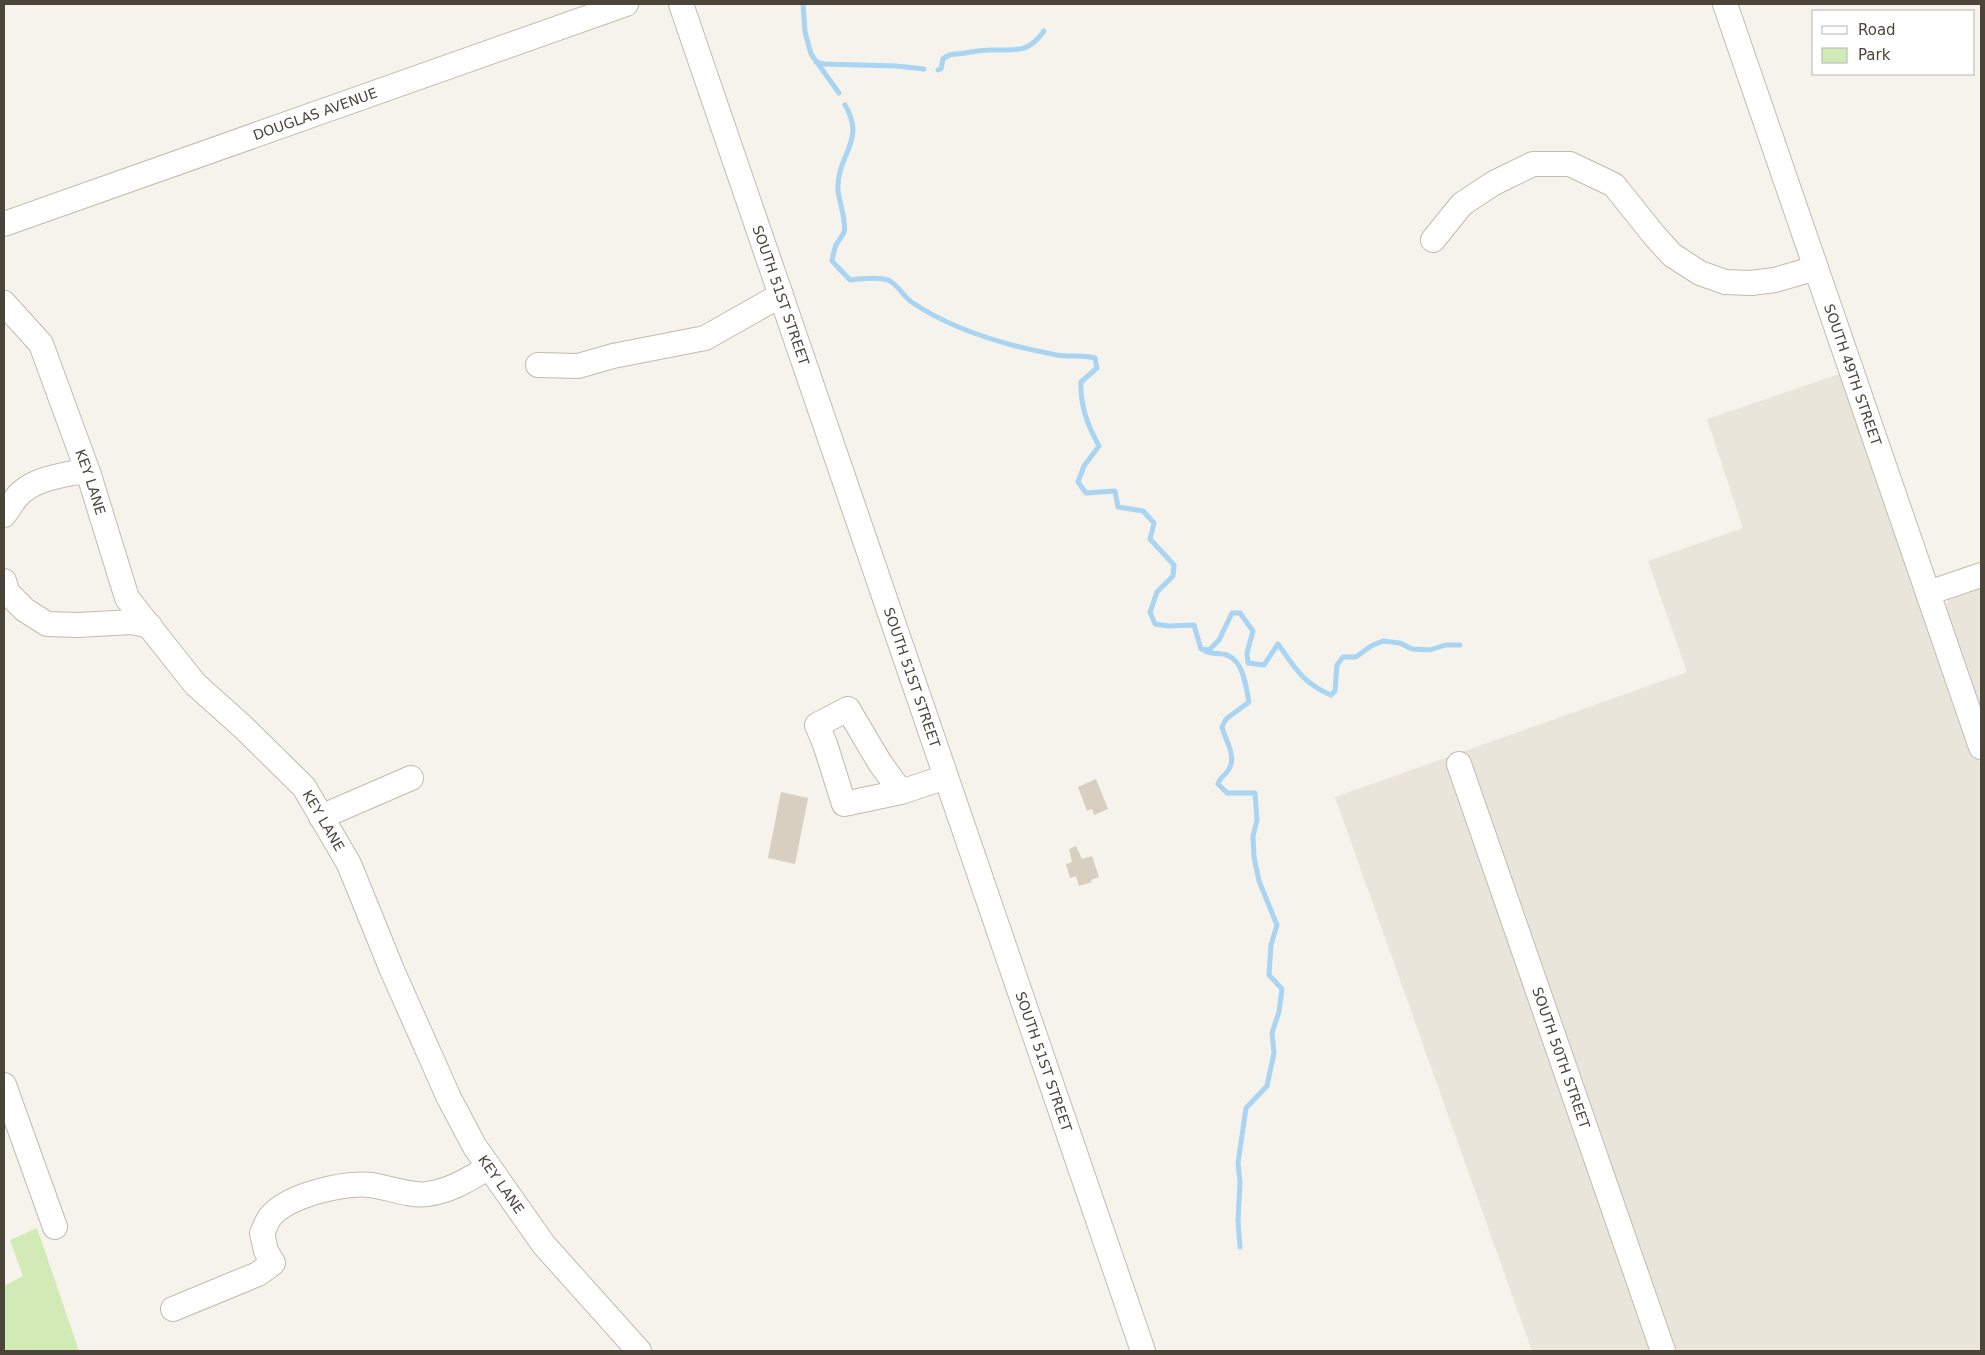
<svg xmlns="http://www.w3.org/2000/svg" width="1985" height="1355" viewBox="0 0 1985 1355" font-family="'DejaVu Sans',sans-serif">
	<rect width="100%" height="100%" fill="#f6f3ec"/>
	<!-- residential -->
	<g fill="#eae5da">
		<polygon points="1845,372 1981,766 1981,1351 1532,1351 1335,797 1687,672 1648,561 1743,528 1707,419"/>
		<polygon points="1981,580 1981,718 1946,614 1948,598"/>
	</g>
	<!-- green -->
	<polygon fill="#d2eab5" points="37,1228 79,1351 4,1351 4,1286 23,1276 10,1240"/>
	<g fill="none" stroke-linecap="round" stroke-linejoin="round">
		<!-- stream -->
		<g stroke="#a9d4f2" stroke-width="5">
			<polyline points="803,4 805,32 811,54 839,93"/>
			<polyline points="816,62 824,64 896,66 924,69"/>
			<path d="M938,70L941,69L943,59C951,52 956,55 965,53C973,52 980,50 989,50C1015,49 1027,55 1044,31"/>
			<path d="M845,105C867,141 836,155 838,190C839,201 847,223 844,232C842,237 838,241 836,245C834,250 833,256 832,261L850,280C861,279 877,276 888,280C898,284 904,298 913,303C955,331 1008,346 1057,355C1070,357 1082,355 1095,358L1097,368L1081,382C1080,406 1088,426 1099,446L1084,466L1078,482L1086,493L1115,491L1118,507L1143,511L1154,523L1150,539L1174,565L1173,576L1157,592L1150,612L1155,624L1169,626L1194,625L1201,649L1209,650L1219,640L1232,613H1240L1253,631L1247,653L1248,663L1264,665L1278,644C1295,668 1303,683 1331,695L1335,691L1337,665L1343,657H1356L1371,646L1383,641L1400,643L1412,649L1430,650L1445,645H1460"/>
			<path d="M1205,651C1213,655 1222,652 1229,656C1244,663 1246,688 1249,702L1226,719L1222,727C1225,740 1237,756 1229,769C1226,775 1220,777 1218,784L1227,793H1255L1257,820L1253,836L1254,857L1259,881L1277,925L1271,945L1269,975L1282,989L1279,1012L1272,1033L1274,1053L1267,1086L1246,1108L1238,1163L1240,1182L1238,1221L1240,1247"/>
		</g>
	</g>
	<!-- building -->
	<g fill="#d8cfc1">
		<polygon points="1096,779 1108,809 1094,815 1092,809 1087,811 1078,787"/>
		<polygon points="781,792 808,798 795,864 768,858"/>
		<polygon points="1076,846 1082,859 1092,856 1099,877 1091,880 1092,882 1079,886 1076,876 1070,878 1066,864 1072,862 1069,849"/>
	</g>
	<g fill="none" stroke-linecap="round" stroke-linejoin="round">
		<!-- minor casing -->
		<g stroke="#c2bbae" stroke-width="26">
			<g id="minor">
				<path id="s1" d="M681,4L1143,1351"/>
				<path id="s2" d="M1725,4L1981,747"/>
				<path id="s3" d="M4,224L626,4"/>
				<polyline points="1433,240 1462,204 1494,183 1533,164 1570,164 1614,185 1654,235 1672,255 1700,273 1725,282 1751,283 1775,280 1816,268"/>
				<path id="s4" d="M4,303L41,344L89,475L127,598L195,684L243,727L304,787L349,864L392,970L449,1098L475,1147L544,1245L639,1351"/>
				<polyline points="538,365 578,366 613,356 705,338 781,295"/>
				<path d="M4,515C10,507 15,497 23,491C40,477 67,475 87,470"/>
				<polyline points="4,581 7,592 25,610 47,624 78,625 132,622 150,626"/>
				<polyline points="1928,593 1981,575"/>
				<path id="s5" d="M1459,764L1663,1351"/>
				<polyline points="901,792 880,763 848,709 817,725 825,744 844,804 901,792 946,777"/>
				<polyline points="321,817 411,778"/>
				<polyline points="4,1085 55,1227"/>
				<path d="M173,1309L258,1274L273,1263L266,1251L262,1233C265,1228 267,1220 271,1216C289,1195 344,1182 371,1185C386,1187 413,1197 427,1194C451,1191 469,1179 489,1167"/>
			</g>
		</g>
		<!-- minor -->
		<use href="#minor" stroke="#fff" stroke-width="24"/>
	</g>
	<g text-anchor="middle" dominant-baseline="central" stroke-width="5" stroke-linejoin="round" paint-order="stroke">
		<!-- street labels -->
		<g font-size="14" fill="#4b4439" stroke="#fff">
			<text stroke="none"><textPath href="#s3" startOffset="330">DOUGLAS AVENUE</textPath></text>
			<text stroke="none"><textPath href="#s1" startOffset="308">SOUTH 51ST STREET</textPath></text>
			<text stroke="none"><textPath href="#s2" startOffset="392">SOUTH 49TH STREET</textPath></text>
			<text stroke="none"><textPath href="#s4" startOffset="202">KEY LANE</textPath></text>
			<text stroke="none"><textPath href="#s1" startOffset="712">SOUTH 51ST STREET</textPath></text>
			<text stroke="none"><textPath href="#s4" startOffset="622">KEY LANE</textPath></text>
			<text stroke="none"><textPath href="#s5" startOffset="311">SOUTH 50TH STREET</textPath></text>
			<text stroke="none"><textPath href="#s1" startOffset="1118">SOUTH 51ST STREET</textPath></text>
			<text stroke="none"><textPath href="#s4" startOffset="1028">KEY LANE</textPath></text>
		</g>
	</g>
	<!-- border -->
	<rect width="1985" height="1355" fill="none" stroke="#4b4439" stroke-width="10"/>
	<!-- legend -->
	<rect x="1812" y="10" width="162" height="65" fill="#ffffff" stroke="#b7b4b0"/>
	<rect x="1822" y="26" width="25" height="8" fill="#ffffff" stroke="#b7b4b0"/>
	<text x="1858" y="35" font-size="15" fill="#4b4439">Road</text>
	<rect x="1822" y="48" width="25" height="15" fill="#d2eab5" stroke="#b7b4b0"/>
	<text x="1858" y="60" font-size="15" fill="#4b4439">Park</text>
</svg>
